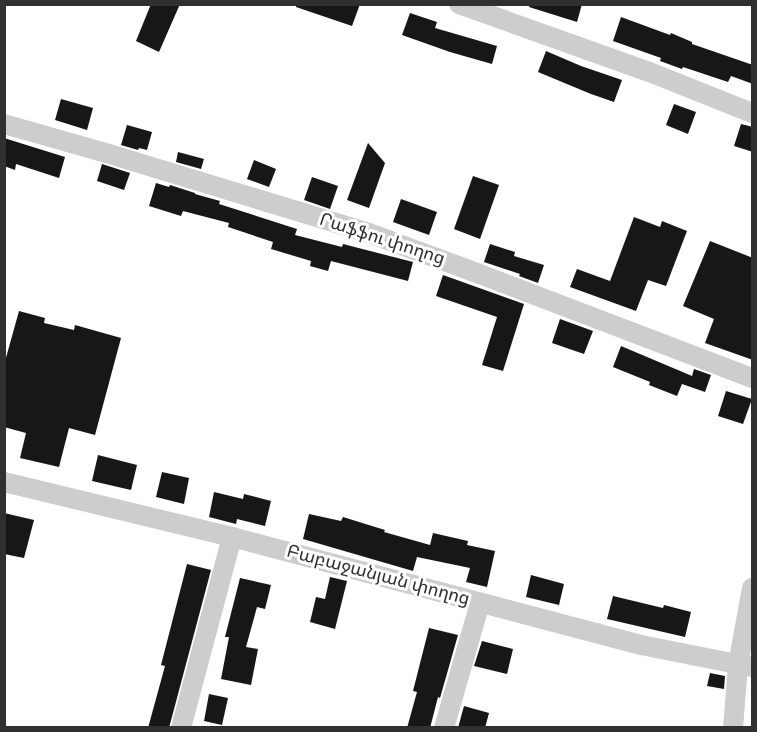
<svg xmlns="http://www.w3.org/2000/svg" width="757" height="732" viewBox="0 0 757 732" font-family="Overpass,'Noto Sans Armenian',sans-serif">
	<rect width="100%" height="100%" fill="#fff"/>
	<!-- building -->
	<g fill="#171717">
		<polygon points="151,4 180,4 159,52 136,41"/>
		<polygon points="296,4 360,4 352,26 296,7"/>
		<polygon points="530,4 582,4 577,22 529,7"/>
		<polygon points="410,13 437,22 435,28 497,46 492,64 450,52 402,35"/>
		<polygon points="621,17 670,35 671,33 692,42 692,44 753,65 753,84 731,76 728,82 683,67 682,69 660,61 661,58 613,41"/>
		<polygon points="546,51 581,66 622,80 614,102 591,94 538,72"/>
		<polygon points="61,99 93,108 87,130 55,120"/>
		<polygon points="674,104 696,112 688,134 666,125"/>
		<polygon points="741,124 753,127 753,152 734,146"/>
		<polygon points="127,125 152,132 147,150 139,148 138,150 121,145"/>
		<polygon points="4,138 65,157 59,178 16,164 15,170 4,166"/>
		<polygon points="368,143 385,163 369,208 347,200"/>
		<polygon points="178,152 204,159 201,169 176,162"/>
		<polygon points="254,160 276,169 269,187 247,179"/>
		<polygon points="102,164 130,173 124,190 97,181"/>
		<polygon points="473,176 499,185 480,239 454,229"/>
		<polygon points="312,177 338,186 330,209 304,200"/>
		<polygon points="156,183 169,187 170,185 195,193 195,194 220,201 219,204 297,229 295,235 342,247 343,244 413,262 408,281 331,261 328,271 310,266 311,261 271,249 273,242 228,227 229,223 183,211 181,216 149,206"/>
		<polygon points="401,199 437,212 429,235 393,222"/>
		<polygon points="634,217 660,227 662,221 687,231 666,286 648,280 636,311 570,287 577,269 610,281"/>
		<polygon points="710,241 753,258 753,360 705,343 714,319 683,306"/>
		<polygon points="490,244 515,252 514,256 544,265 538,283 519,276 520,274 484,262"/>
		<polygon points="443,275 524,304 503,371 482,365 497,317 436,296"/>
		<polygon points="19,311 45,318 44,323 74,330 75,325 121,338 95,435 69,428 59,467 20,458 26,433 4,427 4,365"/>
		<polygon points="560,319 593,331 584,354 552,343"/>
		<polygon points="621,346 692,376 694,369 711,375 705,392 682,384 677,396 649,385 650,382 613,367"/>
		<polygon points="726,391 752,399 743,424 718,416"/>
		<polygon points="98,455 137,465 131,490 92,481"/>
		<polygon points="162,472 189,478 184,504 156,497"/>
		<polygon points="214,492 243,499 244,494 271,501 265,526 237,519 236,524 209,517"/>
		<polygon points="4,513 34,520 24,558 4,554"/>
		<polygon points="309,514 341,521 343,517 385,530 384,532 430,545 433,533 468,541 467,545 495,551 487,587 466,582 470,568 417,557 413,571 303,539"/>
		<polygon points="187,564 211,570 169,728 148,728 165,666 161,665"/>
		<polygon points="531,575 564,584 559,605 526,597"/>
		<polygon points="330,577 347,581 335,629 310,622 316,597 325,599"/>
		<polygon points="240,578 271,585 265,609 257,607 246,647 258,649 251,685 221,679 229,637 225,637"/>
		<polygon points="613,596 663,608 664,605 691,612 685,637 607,619"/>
		<polygon points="429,628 458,635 440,698 438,697 430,728 407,728 417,692 413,691"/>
		<polygon points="482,641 513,649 507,674 474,666"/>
		<polygon points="710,673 725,676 724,689 707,686"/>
		<polygon points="209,694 228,698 222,725 204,721"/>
		<polygon points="464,706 489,713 485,728 458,728"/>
	</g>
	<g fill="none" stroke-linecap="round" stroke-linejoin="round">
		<!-- minor -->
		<g stroke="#cdcdcd" stroke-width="20">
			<polyline points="459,4 652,73 752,113"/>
			<polyline points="4,124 106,153 366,232 469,270 752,378"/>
			<polyline points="4,482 232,537 641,645 752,667"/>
			<polyline points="181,728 232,537"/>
			<polyline points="444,728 480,603"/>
			<polyline points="733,728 738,665 752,588"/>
		</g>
	</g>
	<g text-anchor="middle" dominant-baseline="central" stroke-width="6" stroke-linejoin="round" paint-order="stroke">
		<!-- street labels -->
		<g font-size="18" fill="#303030" stroke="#fff">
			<text transform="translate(382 240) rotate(18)">Րաֆֆու փողոց</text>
			<text transform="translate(378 576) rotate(15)">Բաբաջանյան փողոց</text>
		</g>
	</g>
	<!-- border -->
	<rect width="757" height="732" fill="none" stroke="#303030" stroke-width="12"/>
</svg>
